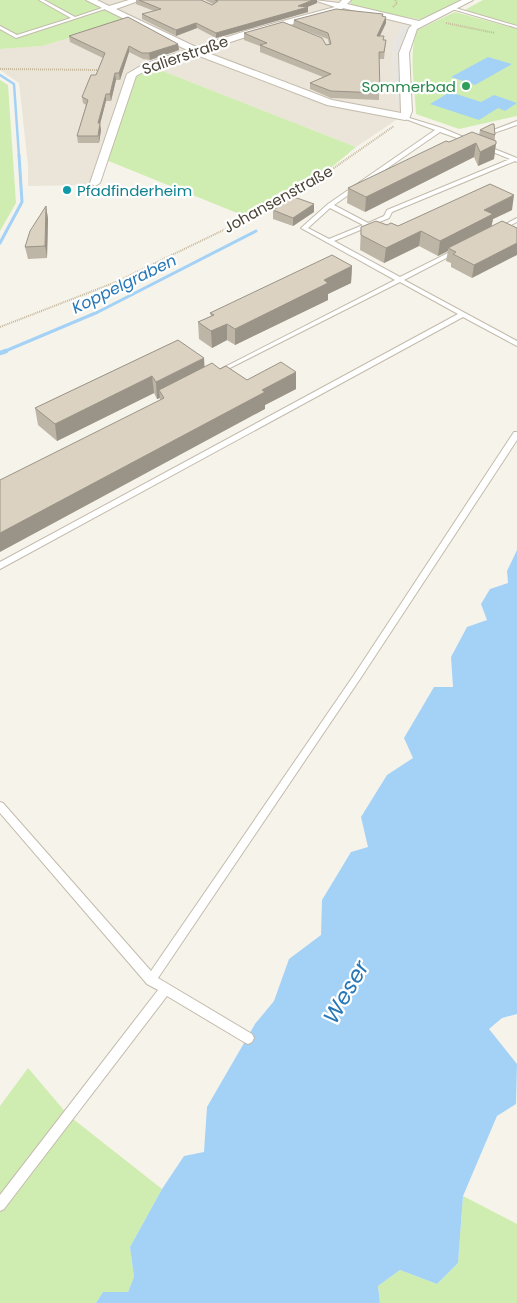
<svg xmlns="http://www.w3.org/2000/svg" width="517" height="1303" viewBox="0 0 517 1303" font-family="Poppins,sans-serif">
	<rect width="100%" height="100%" fill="#f6f3ea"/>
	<!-- residential -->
	<polygon fill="#eae5d8" points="93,0 343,0 334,5 406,20 409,26 403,25 395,40 393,59 397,103 403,103 402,116 356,147 150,66 130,78 89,185 28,186 28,165 19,83 0,70 0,49 42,46 127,21"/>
	<!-- green -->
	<g fill="#d0edb1">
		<polygon points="0,0 85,0 127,21 42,46 0,49"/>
		<polygon points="351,0 469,0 422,20 350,6"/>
		<polygon points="483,0 517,0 517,25 461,12"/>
		<path d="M455,12L517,29V116L459,129L416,114C415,88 408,55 417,30Z"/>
		<polygon points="150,66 356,147 321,176 242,215 106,160 134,73"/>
		<polygon points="0,80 8,85 16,203 0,231"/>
		<polygon points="28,1068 68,1115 162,1189 130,1247 134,1277 128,1292 103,1292 96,1303 0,1303 0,1106"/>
		<polygon points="463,1196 517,1224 517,1303 380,1303 378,1286 400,1270 437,1284 458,1263"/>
	</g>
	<!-- parking -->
	<polygon fill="#e7e5e2" points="403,25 409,26 401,50 403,103 397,103 393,60 395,40"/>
	<!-- water -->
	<g fill="#a3d2f6">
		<polygon points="488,57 512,64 475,85 451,77"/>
		<polygon points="450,92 481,102 494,95 517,103 505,111 498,108 479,120 430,104"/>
		<polygon points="517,550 517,1014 502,1018 489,1029 517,1064 516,1104 497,1116 463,1196 458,1263 437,1284 400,1270 378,1286 380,1303 96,1303 103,1292 128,1292 134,1277 130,1247 162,1189 184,1156 204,1152 207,1107 255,1024 274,1001 289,959 321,935 322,900 351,852 368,847 361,817 387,775 413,758 404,738 434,687 453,687 451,657 467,627 487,620 481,604 490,589 508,583 507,571"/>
	</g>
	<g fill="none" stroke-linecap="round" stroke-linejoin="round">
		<!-- stream-far2 -->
		<polyline stroke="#a3d2f6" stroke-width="2.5" points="0,75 14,84 19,156"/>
		<!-- stream-far1 -->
		<g stroke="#a3d2f6" stroke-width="3">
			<polyline points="0,243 22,202 19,155"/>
			<polyline points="3,352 98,312 256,231"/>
		</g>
		<!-- stream -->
		<polyline stroke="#a3d2f6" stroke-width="4.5" points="0,353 6,351"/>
		<!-- service casing -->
		<g stroke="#c3bbac" stroke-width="2">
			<g id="service">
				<polygon points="39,0 44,0 75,17 105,7 108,8 16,38 0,29 0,26 17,35 71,18"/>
				<polygon points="452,7 517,26 517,28 452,9"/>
				<path d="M403,116L442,128L473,141L468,142L440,132L334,205L368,223L384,216L387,210L510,159L483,148V146H487L517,158V162L515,161L392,212L389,218L334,241L400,277L454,250H458V252L404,280L517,341V346L463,317L0,569V562L458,314L400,282L220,373L218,374L215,372L395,280L301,228L328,204L435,130L403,118ZM330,208L363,225L329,239L308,228Z"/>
				<polygon points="517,121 517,125 485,136 480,135"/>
				<polygon points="517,218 517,222 501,230 496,229"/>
				<polygon points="514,432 517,432 517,440 360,679 158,978 252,1034 254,1038 252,1042 248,1044 244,1042 167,996 4,1209 0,1211 0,1195 158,990 147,984 0,813 0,802 3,803 151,971 354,675"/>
			</g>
		</g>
		<!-- minor casing -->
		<g stroke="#c3bbac" stroke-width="2">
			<path id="minor" d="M86,0H97L109,6L129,0H141L116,9L196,47L249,30L335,7L314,0L339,3L342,0H351L347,4L419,21L462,0H473L417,29L409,53L412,111L409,119L405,120L327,105L194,54L150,68L136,76L100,183L95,186L90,183L127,74L144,64L187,50ZM343,8L412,25L409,28L399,53L401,113L332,100L203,51L255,34L339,12Z"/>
		</g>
		<!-- path -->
		<g stroke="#c5b89c" stroke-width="2" stroke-dasharray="1 1" stroke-linecap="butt">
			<polyline points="393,7 397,3 395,0"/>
			<polyline points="446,23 495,33"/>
			<polyline points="0,69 101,70"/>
			<polyline points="0,327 116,282 236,224 321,177 394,126"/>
		</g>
		<!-- service -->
		<use href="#service" fill="#fff" fill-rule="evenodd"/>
		<!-- minor -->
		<use href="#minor" fill="#fff" fill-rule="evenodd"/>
	</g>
	<!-- wall -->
	<g fill="#bdb5a6">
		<polygon points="136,0 201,0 212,5 213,4 205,0 317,0 317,3 307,7 308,12 216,38 197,28 176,36 142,19 142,14 154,11 136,4"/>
		<polygon points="383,14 383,16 386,23 380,36 383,40 386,40 384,59 379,59 379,100 331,98 310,89 310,83 323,77 260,52 260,46 244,40 244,33 326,45 329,44 328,39 293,26 294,20"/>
		<polygon points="69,36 178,44 179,50 150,60 143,59 129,52 120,80 116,80 111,101 106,101 100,124 101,130 99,143 78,143 77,136 86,105 83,103 82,97 96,75 103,58 70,42"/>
		<polygon points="480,130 495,135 494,159 478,166 474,157 365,212 347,203 348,188 449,142 479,135"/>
		<polygon points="314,204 314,212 293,226 273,219 273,210"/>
		<polygon points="46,206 48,219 47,258 28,259 25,247"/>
		<polygon points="512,210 493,219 491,226 472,278 451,267 451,263 446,261 448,251 438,256 419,246 384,263 360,250 361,227 387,225 398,226"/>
		<polygon points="352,266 351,283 328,294 328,300 235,345 227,340 212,348 199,339 198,322 211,316 210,313"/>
		<polygon points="178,340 204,367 220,369 247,380 296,389 265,405 265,409 160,400 160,398 157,399 154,393 57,441 38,425 35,408"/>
	</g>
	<!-- shaded-wall -->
	<g fill="#9a9387">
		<polygon points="312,0 317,0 317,3 305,8 308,7 308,12 216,38 216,33 298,6"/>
		<polygon points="386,17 386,23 377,42 377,36"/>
		<polygon points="196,23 197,28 176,36 176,30"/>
		<polygon points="178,44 179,50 150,60 149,53"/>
		<polygon points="129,46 129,52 120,80 119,73"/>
		<polygon points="115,73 116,80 111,101 110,94"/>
		<polygon points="106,94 106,101 100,124 101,130 99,143 98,123"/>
		<polygon points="476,143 474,157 365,212 366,197"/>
		<polygon points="496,144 494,159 478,166 480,152"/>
		<polygon points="514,195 512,210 493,219 491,229 448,248 448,251 438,256 440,241 484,210"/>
		<polygon points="314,204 314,212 293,226 293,218"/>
		<polygon points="46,206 48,219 47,258 45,246"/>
		<polygon points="421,231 419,246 384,263 386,248"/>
		<polygon points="517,243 517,255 472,278 474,265"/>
		<polygon points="352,266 351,283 328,294 328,300 235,345 235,329 324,280"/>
		<polygon points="227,324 227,340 212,348 211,331"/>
		<polygon points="204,358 205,375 159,390 160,398 157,399 156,382"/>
		<polygon points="296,372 296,389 265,405 265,409 0,552 0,533 262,390"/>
		<polygon points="152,376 154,393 57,441 55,424"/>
	</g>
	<!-- building -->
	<g fill="#dcd2c1" stroke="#9a9387">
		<polygon points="139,0 201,0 212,5 218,1 215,0 313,0 298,6 308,7 216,33 196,23 176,30 142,14 161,9"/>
		<polygon points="336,9 383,14 382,16 386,17 377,36 384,36 383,40 386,40 384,52 379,52 380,93 331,91 310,83 331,74 260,45 267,43 244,33 283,22 322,38 326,45 331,44 328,33 294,20"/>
		<polygon points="128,17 178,44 149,53 142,53 129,46 119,73 115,73 110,94 106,94 98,123 100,123 98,136 77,136 88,100 82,97 91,75 96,75 105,53 69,36"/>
		<polygon points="494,124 495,135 480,130 492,124"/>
		<polygon points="472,132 496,141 496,144 480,152 476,143 366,197 348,188 446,141 449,142"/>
		<polygon points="490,184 514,195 484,210 493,214 440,241 421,231 386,248 361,235 361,227 376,221 387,225 391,223 398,226"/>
		<polygon points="294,197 314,204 293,218 273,210"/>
		<polygon points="46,206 45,246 25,247 30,231"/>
		<polygon points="502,221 517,228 517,243 474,265 453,254 456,252 448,248"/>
		<polygon points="332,255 352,266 324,280 328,283 235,329 227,324 211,331 198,322 214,315 210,313"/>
		<polygon points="178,340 204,358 156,382 152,376 55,424 35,408"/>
		<polygon points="281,362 296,372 262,390 265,392 0,533 0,480 164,398 159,390 212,363 220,369 226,366 247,380"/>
	</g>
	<!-- markers -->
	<circle fill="#2e9e5b" stroke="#fff" stroke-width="2" cx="466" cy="86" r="5"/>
	<circle fill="#0f9aa8" stroke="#fff" stroke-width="2" cx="67" cy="190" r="5"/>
	<g text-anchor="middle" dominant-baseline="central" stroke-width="4.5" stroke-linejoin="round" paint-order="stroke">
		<!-- far-street labels -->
		<g font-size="15" fill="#4b4437" stroke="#fff">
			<text transform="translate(185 55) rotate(-19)">Salierstraße</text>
			<text transform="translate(278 199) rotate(-29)">Johansenstraße</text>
		</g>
		<!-- far-leisure labels -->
		<g font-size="15" fill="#27864d" stroke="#fff" text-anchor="end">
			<text x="456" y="86">Sommerbad</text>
		</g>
		<!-- far-culture labels -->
		<g font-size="15" fill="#0d838f" stroke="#fff" text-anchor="start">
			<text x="77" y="190">Pfadfinderheim</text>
		</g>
		<!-- far-water labels -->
		<g font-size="16" font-style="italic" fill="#2677b7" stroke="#fff">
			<text transform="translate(124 284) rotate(-26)">Koppelgraben</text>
		</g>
		<!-- near-water labels -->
		<g font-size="22" font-style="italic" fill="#2677b7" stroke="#fff">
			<text transform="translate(346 992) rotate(-60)">Weser</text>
		</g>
	</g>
</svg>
